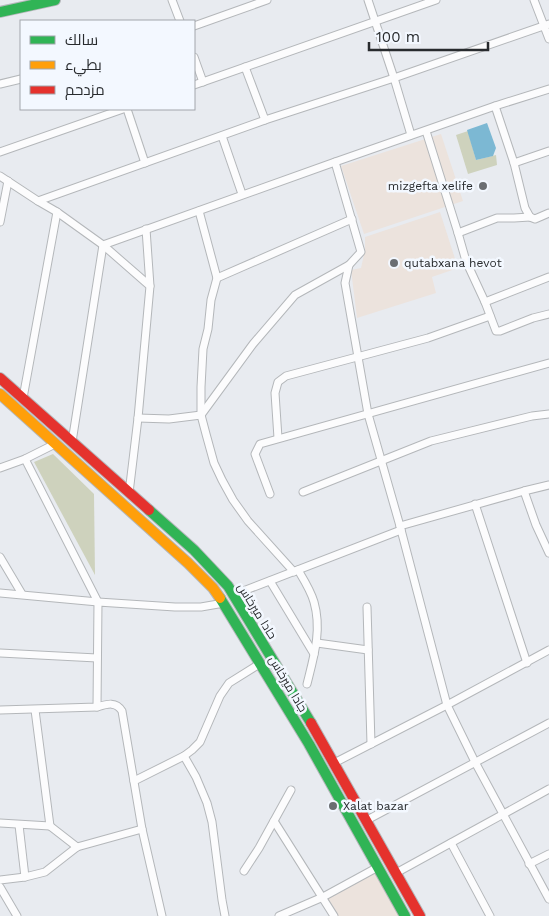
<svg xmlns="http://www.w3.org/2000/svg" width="549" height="916" viewBox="0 0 549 916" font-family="'Work Sans',Cairo,sans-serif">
	<rect width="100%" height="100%" fill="#e8ebf0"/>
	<!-- education -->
	<g fill="#ece3dd">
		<polygon points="441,134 463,201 364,234 341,166"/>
		<polygon points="440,212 458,268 432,277 436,293 357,318 351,270 361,268 365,250 365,237"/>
		<polygon points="374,871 399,916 338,916 327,897"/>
	</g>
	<!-- green -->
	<g fill="#ced2bd">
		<polygon points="468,131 476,160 496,155 497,165 468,174 456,135"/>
		<polygon points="53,454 94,494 95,575 34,462"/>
	</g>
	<!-- water -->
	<polygon fill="#7cb8d3" points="487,123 496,148 493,156 476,160 467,130"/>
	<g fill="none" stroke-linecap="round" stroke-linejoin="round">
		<!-- street casing -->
		<g stroke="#b4b7ba" stroke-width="9">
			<g id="street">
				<polyline points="172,0 180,21"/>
				<polyline points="368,0 394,78 411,135"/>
				<polyline points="534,0 549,39"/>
				<polyline points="194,26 267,0"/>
				<polyline points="194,57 203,82"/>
				<polyline points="245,67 265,120"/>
				<polyline points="0,84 21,79"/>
				<polyline points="194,85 436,0"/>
				<polyline points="495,106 514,163 525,208 530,217 535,219 549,213"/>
				<polyline points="127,109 145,163"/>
				<polyline points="426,131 458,233 466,261 485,302 496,331 500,331 533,318 549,314"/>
				<polyline points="222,136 242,194"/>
				<polyline points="0,152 123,109"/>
				<polyline points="335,162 361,252 349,265 345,283 368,414 400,526 447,705 475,762 549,899"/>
				<polyline points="514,163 549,151"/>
				<polyline points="0,176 38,201 57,212 103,245 150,286 138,418 129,493"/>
				<polyline points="38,201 265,120 394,78 549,24"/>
				<polyline points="199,211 217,278 211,300 208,329 203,349 201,387 201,415 206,434 214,463 222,480 233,500 248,521 294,572"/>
				<polyline points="0,222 8,181"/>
				<polyline points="146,229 150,286"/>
				<polyline points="458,233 497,218 514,218 530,217"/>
				<polyline points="217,278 352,219"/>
				<polyline points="485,302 549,277"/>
				<polyline points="23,398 57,212"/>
				<polyline points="138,418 169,419 201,415 253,344 295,295 349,265"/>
				<polyline points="278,438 275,393 278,382 286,376 428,338 490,316"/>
				<polyline points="72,442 103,245 335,162 495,106 549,89"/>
				<polyline points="0,468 25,459 55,444"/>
				<polyline points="524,491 536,525 549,553"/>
				<polyline points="303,492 431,441 532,416 549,414"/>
				<polyline points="270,494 255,454 260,444 549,363"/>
				<polyline points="475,504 527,663"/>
				<polyline points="400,526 524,491 549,485"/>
				<polyline points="0,557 22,594"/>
				<path d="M298,570C304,580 311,591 314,602C322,630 314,656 307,684"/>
				<polyline points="270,581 314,654"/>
				<polyline points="0,593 98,602 25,459"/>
				<polyline points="233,595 401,530"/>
				<polyline points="367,607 371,744"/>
				<polyline points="317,643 368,650"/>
				<polyline points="0,653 97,658"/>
				<polyline points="97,707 98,602 175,607 201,607 224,603"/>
				<path d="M0,710L97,707C107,704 116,701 122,711L142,829L162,916"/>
				<polyline points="184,756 196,777 207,803 212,822 222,900 225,916"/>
				<polyline points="334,763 447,705 549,650"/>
				<polyline points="134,781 184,756 192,750 200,742 220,696 229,683 261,663"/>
				<polyline points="367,820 549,723"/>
				<polyline points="274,821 334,916"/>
				<polyline points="0,823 50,826 35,710"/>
				<polyline points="19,825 25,877"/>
				<polyline points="50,826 77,847"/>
				<polyline points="451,843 490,916"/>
				<polyline points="529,864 549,854"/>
				<polyline points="244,871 259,848 291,790"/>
				<polyline points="396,873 549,789"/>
				<polyline points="0,880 25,877 45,872 77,847 142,829"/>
				<polyline points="0,887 17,916"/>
				<polyline points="279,916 323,897 378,867"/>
			</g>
		</g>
		<!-- fast casing -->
		<g stroke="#b4b7ba" stroke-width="12">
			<g id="fast">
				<polyline points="0,12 55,0"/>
				<polyline points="149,510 194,550 228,586 311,723"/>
				<polyline points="220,598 309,744 405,916"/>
			</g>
		</g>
		<!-- slow casing -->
		<g stroke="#b4b7ba" stroke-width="12">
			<polyline id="slow" points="0,394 188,563 213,588 220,598"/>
		</g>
		<!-- jam casing -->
		<g stroke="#b4b7ba" stroke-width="12">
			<g id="jam">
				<polyline points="0,378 149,510"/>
				<polyline points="311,723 420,916"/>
			</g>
		</g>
		<!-- street -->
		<use href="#street" stroke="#fcfcfd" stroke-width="7"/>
		<!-- fast -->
		<use href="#fast" stroke="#30b455" stroke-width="10"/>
		<!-- slow -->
		<use href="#slow" stroke="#ff9f0a" stroke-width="10"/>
		<!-- jam -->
		<use href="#jam" stroke="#e5322d" stroke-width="10"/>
	</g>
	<!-- markers -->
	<g fill="#6b6e72" stroke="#f3f8ff" stroke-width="2">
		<circle cx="483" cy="186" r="5"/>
		<circle cx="394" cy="263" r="5"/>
		<circle cx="333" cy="806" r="5"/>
	</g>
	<g text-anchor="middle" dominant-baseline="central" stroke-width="5" stroke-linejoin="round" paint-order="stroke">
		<!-- poi labels -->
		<g font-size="12" fill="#282b2e" stroke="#f3f8ff" text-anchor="start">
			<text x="473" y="186" text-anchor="end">mizgefta xelife</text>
			<text x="404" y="263">qutabxana hevot</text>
			<text x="343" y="806">Xalat bazar</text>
		</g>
		<!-- street labels -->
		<g font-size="12" fill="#282b2e" stroke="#f3f8ff">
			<text transform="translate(257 611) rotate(58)">حادا ميرخاس</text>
			<text transform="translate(288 684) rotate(59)">جادا ميرخاس</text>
		</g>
	</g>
	<!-- legend -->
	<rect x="20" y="20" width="175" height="90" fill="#f3f8ff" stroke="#a2a6ab"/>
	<rect x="30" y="36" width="25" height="8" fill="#30b455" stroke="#a2a6ab"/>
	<text x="65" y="45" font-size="15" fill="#282b2e">سالك</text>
	<rect x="30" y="61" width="25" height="8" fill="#ff9f0a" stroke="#a2a6ab"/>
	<text x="65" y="70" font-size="15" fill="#282b2e">بطيء</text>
	<rect x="30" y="86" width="25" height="8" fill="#e5322d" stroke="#a2a6ab"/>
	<text x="65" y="95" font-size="15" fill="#282b2e">مزدحم</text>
	<!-- scale -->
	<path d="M369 42v8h119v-8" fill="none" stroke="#282b2e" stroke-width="2.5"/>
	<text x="376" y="42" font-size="15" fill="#282b2e" stroke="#f3f8ff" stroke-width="4" paint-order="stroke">100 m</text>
</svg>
